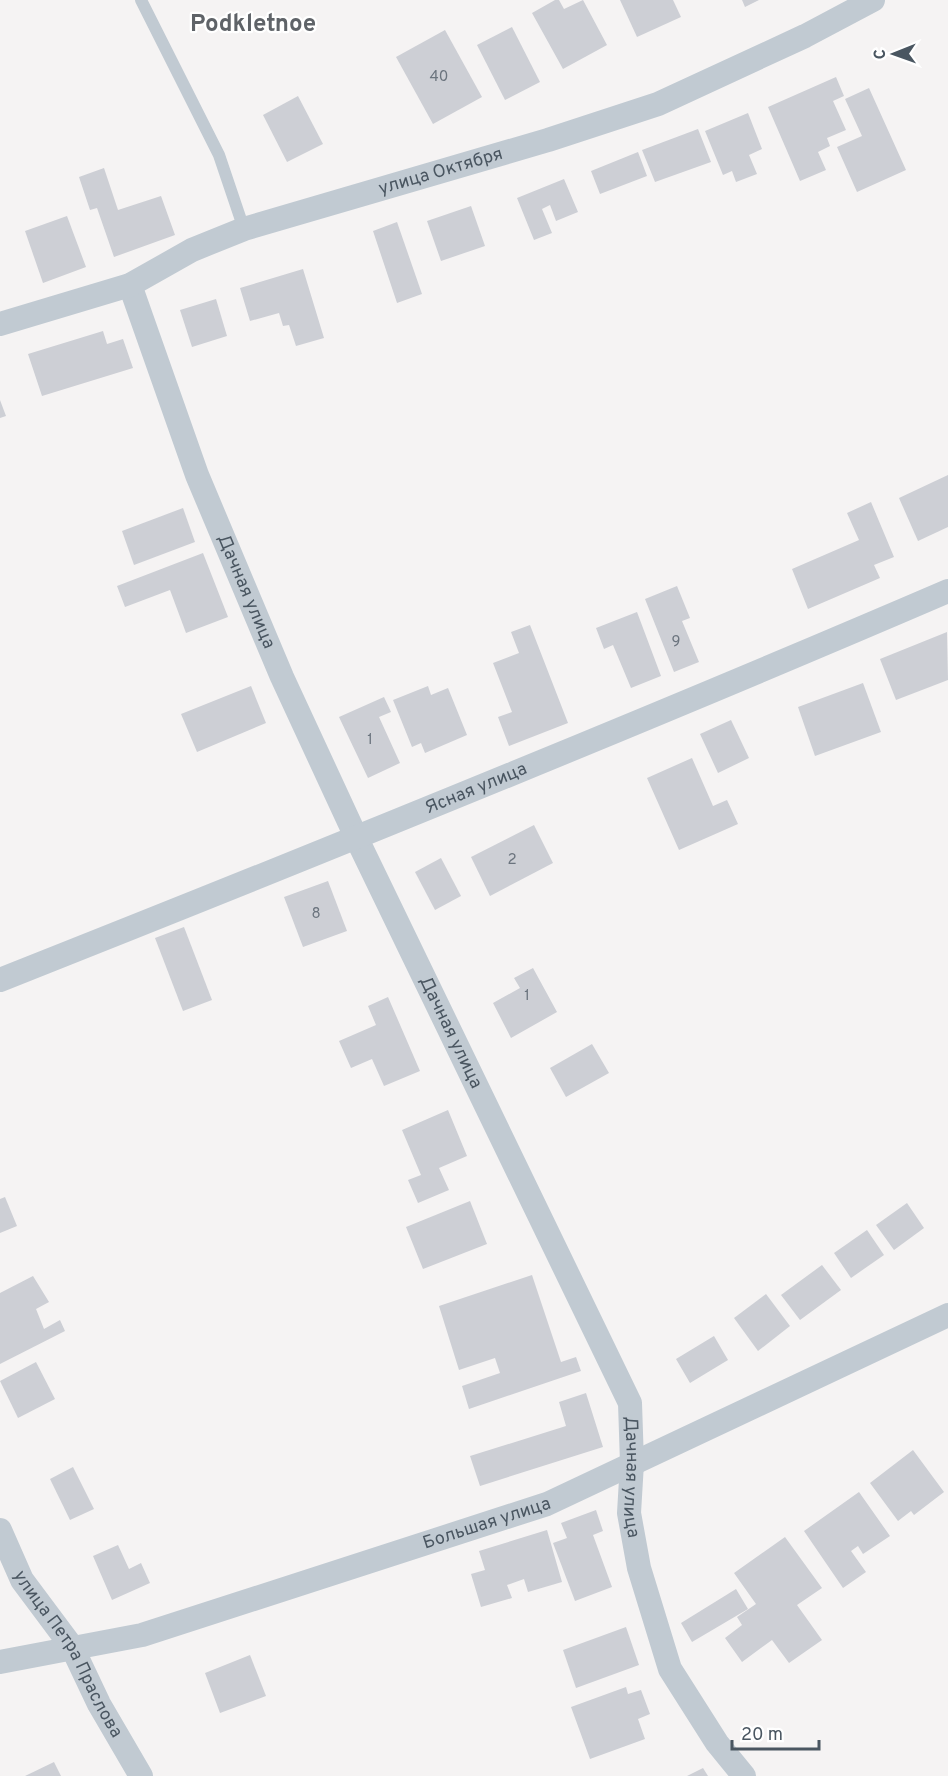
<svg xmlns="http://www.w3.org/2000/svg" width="948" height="1776" viewBox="0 0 948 1776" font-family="Overpass,sans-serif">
	<rect width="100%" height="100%" fill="#f5f3f3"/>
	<!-- building -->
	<g fill="#cdcfd5">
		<polygon points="555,0 559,0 564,9 583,0 607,45 563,69 532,13"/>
		<polygon points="620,0 673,0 681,17 637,37"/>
		<polygon points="742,0 759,0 745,7"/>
		<polygon points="512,27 540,82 505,100 477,45"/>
		<polygon points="445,30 482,97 433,124 396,57"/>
		<polygon points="836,77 844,96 833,101 846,130 827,138 830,146 818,152 826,170 800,181 768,107"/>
		<polygon points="869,88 906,170 857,192 837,147 862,136 845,99"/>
		<polygon points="298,96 323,144 287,162 263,115"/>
		<polygon points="748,113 762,149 749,155 757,174 736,182 732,171 723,175 705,131"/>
		<polygon points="698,129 711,162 655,182 642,150"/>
		<polygon points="638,152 647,176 600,194 591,171"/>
		<polygon points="104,168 118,210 161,196 175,235 114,257 97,208 90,210 79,177"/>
		<polygon points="564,179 578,212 556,221 550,205 542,209 552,233 534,240 517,198"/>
		<polygon points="471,206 485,246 441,261 427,221"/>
		<polygon points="67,216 86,267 43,283 25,231"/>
		<polygon points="397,222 422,294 397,303 373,231"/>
		<polygon points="303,269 324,338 296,346 289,325 283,326 279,313 250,321 240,288"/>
		<polygon points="216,299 227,336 192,347 180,310"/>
		<polygon points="103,331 107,344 123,339 133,368 42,396 28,354"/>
		<polygon points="0,400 6,416 0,418"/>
		<polygon points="948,475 948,527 918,541 899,498"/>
		<polygon points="871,502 894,557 874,565 880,578 808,609 792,569 859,540 847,513"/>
		<polygon points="183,508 195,542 134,565 122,531"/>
		<polygon points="203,553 228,617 186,633 170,590 125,607 117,586"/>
		<polygon points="677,586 690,618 682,621 699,662 674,672 645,599"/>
		<polygon points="637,612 661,676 631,688 613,645 604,649 596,628"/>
		<polygon points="530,625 568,723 509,746 498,717 512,712 493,663 519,653 511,632"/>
		<polygon points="947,632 948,680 896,700 880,659"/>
		<polygon points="863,683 881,732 815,756 798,707"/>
		<polygon points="251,686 266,723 197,752 181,714"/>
		<polygon points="428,686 431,695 448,688 467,735 425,753 421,743 412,747 393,700"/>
		<polygon points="384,697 391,712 379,717 400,763 368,778 339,717"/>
		<polygon points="731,720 749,758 718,773 700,734"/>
		<polygon points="692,758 713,806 727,800 738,824 679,850 647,778"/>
		<polygon points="534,825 553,863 490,896 471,857"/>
		<polygon points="441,858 461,896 435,910 415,872"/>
		<polygon points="328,881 347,931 303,947 284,897"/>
		<polygon points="184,927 212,1000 183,1011 155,938"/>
		<polygon points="533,968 557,1012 511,1038 493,1003 520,988 514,978"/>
		<polygon points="388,997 420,1071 384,1086 372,1059 351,1068 339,1041 376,1025 368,1006"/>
		<polygon points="592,1044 609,1073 566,1097 550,1068"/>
		<polygon points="448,1110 467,1156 439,1168 449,1190 418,1203 408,1180 421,1175 402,1130"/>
		<polygon points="5,1197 17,1226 0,1233 0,1199"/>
		<polygon points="470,1201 487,1244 423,1269 406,1227"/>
		<polygon points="907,1203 924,1228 894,1250 876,1225"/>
		<polygon points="867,1230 884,1255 851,1278 834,1253"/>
		<polygon points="822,1265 841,1290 800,1320 781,1295"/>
		<polygon points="532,1275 561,1362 576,1357 581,1371 469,1409 462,1386 500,1373 495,1358 459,1370 439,1306"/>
		<polygon points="33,1276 49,1302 36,1309 44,1329 60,1320 65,1331 0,1364 0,1293"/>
		<polygon points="766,1294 790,1326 758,1351 734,1318"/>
		<polygon points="714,1336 728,1360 690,1383 676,1359"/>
		<polygon points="36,1362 55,1399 18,1418 0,1381"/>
		<polygon points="586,1393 603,1447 480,1486 470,1456 566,1426 559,1402"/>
		<polygon points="913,1450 944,1492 914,1515 911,1511 898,1521 870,1483"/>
		<polygon points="73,1467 94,1509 70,1520 50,1479"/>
		<polygon points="859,1492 890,1536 863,1554 858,1546 851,1551 866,1572 843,1588 804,1531"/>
		<polygon points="596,1510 603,1531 593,1535 612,1587 575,1601 553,1543 567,1538 561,1523"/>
		<polygon points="547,1530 562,1582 528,1592 524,1579 507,1585 512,1598 481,1607 471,1574 485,1570 479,1551"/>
		<polygon points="785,1537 822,1588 797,1605 822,1640 789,1663 772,1640 742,1662 725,1638 742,1625 737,1617 756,1604 734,1573"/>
		<polygon points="118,1545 129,1569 141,1563 150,1583 112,1600 93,1556"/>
		<polygon points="736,1589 748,1609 692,1642 681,1623"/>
		<polygon points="626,1627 639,1665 576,1688 563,1650"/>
		<polygon points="250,1655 266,1696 220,1713 205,1673"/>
		<polygon points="626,1687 628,1694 641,1690 650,1714 638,1719 645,1739 590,1759 571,1707"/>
		<polygon points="54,1762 61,1776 25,1776"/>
		<polygon points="703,1768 708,1776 687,1776"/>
	</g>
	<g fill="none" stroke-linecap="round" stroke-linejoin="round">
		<!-- lane -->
		<polyline stroke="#c1cad2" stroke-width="12" points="141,0 219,155 244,229"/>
		<!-- street -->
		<g stroke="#c1cad2" stroke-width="24">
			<path id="s1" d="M130,285L197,475L282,677L357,839L630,1403L632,1463L629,1513L639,1568L670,1669L717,1743L744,1776"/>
			<path id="s2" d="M0,324L130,285L192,250L244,229L548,140L658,104L805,36L873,0"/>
			<path id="s3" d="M0,980C318,854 634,726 948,591"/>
			<path id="s4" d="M0,1530L22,1580L72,1647L99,1704L141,1776"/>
			<path id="s5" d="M0,1662L142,1635L547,1504L948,1315"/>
		</g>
	</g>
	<g text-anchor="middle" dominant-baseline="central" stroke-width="4.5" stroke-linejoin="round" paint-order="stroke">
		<!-- number labels -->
		<g font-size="15" fill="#6b747e">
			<text x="439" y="77">40</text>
			<text x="676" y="642">9</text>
			<text x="370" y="740">1</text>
			<text x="512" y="860">2</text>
			<text x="316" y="914">8</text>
			<text x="527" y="996">1</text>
		</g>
		<!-- street labels -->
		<g font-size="18" fill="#4a5661" stroke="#fff">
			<text stroke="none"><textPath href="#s2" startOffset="468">улица Октября</textPath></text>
			<text stroke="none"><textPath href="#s1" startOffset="328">Дачная улица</textPath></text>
			<text stroke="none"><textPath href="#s3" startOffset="513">Ясная улица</textPath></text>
			<text stroke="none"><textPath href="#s1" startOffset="814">Дачная улица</textPath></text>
			<text stroke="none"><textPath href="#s1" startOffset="1300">Дачная улица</textPath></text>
			<text stroke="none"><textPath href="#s5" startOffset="507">Большая улица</textPath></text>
			<text stroke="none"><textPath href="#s4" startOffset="142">улица Петра Праслова</textPath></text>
		</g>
		<!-- district labels -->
		<g font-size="24" font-weight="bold" fill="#5f6368" stroke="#fff">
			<text x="253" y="25">Podkletnoe</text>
		</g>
	</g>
	<!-- north arrow -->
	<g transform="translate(894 54) rotate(269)" stroke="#ffffff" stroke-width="4.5" paint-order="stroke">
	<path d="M0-4.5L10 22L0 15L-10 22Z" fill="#4a5661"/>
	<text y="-9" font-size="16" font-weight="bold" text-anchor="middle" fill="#4a5661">С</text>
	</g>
	<!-- scale -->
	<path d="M732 1740v9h87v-9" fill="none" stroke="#4a5661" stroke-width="3"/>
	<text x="741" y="1740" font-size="18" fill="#4a5661" stroke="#ffffff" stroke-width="4.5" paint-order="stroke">20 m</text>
</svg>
